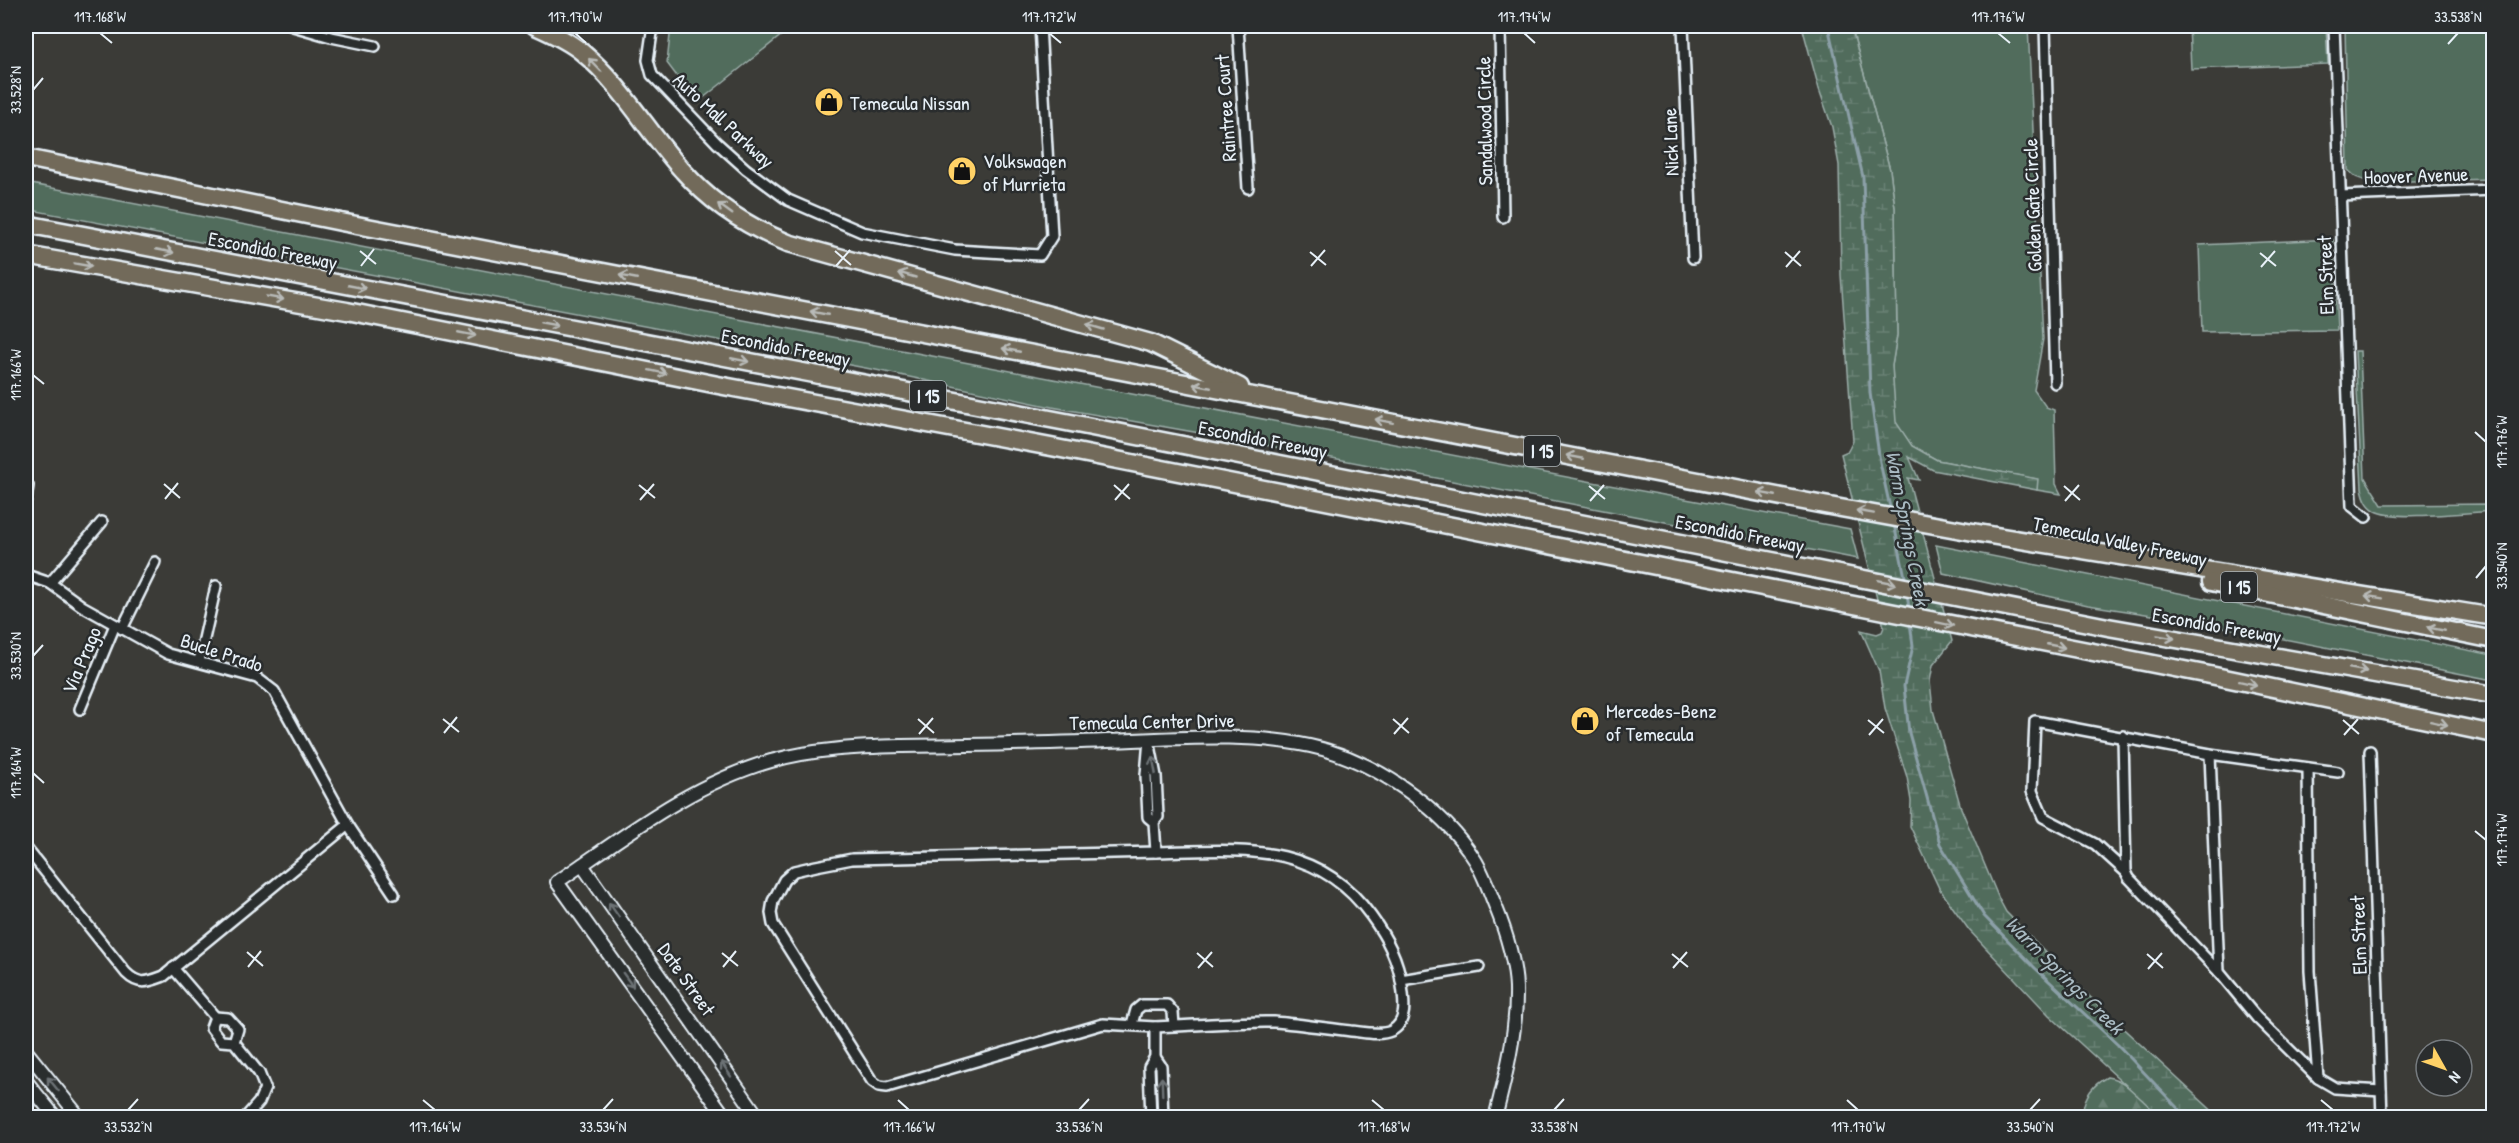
<svg xmlns="http://www.w3.org/2000/svg" width="2519" height="1143" viewBox="0 0 2519 1143" font-family="'Patrick Hand',sans-serif">
	<defs>
		<pattern id="forest-firs" width="22" height="20" patternUnits="userSpaceOnUse" patternTransform="scale(1.5)"><rect width="22" height="20" fill="#516c5c"/><path d="M5 1l3.5 6h-7zM16 11l3.5 6h-7z" fill="#6a8174"/></pattern>
		<pattern id="wetland-marsh" width="20" height="14" patternUnits="userSpaceOnUse" patternTransform="scale(1.5)"><rect width="20" height="14" fill="#516c5c"/><path d="M1 5h8M5 5V1M11 12h8M15 12V8" fill="none" stroke="#6a8174"/></pattern>
	</defs>
	<rect width="100%" height="100%" fill="#3b3b37"/>
	<filter id="ink" filterUnits="userSpaceOnUse"><feTurbulence type="fractalNoise" baseFrequency=".0167" numOctaves="2"/><feDisplacementMap in="SourceGraphic" scale="12" xChannelSelector="R" yChannelSelector="G"/><feConvolveMatrix kernelMatrix="1 2 1 2 8 2 1 2 1" color-interpolation-filters="sRGB"/></filter>
	<g filter="url(#ink)">
		<!-- grass -->
		<g fill="#516c5c" stroke="#9caeaa" stroke-width="1.5">
			<polygon points="671,26 793,26 697,103 667,63"/>
			<polygon points="1851,26 2028,26 2043,339 2034,390 2046,407 2054,410 2056,484 2061,494 2037,490 2037,479 1937,460 1912,446 1895,422 1892,366 1897,335 1895,208 1890,170"/>
			<polygon points="2189,26 2326,26 2328,64 2191,69"/>
			<polygon points="2345,26 2493,26 2493,179 2369,182 2356,177 2348,170"/>
			<polygon points="26,183 1598,483 1850,529 1858,559 1228,438 1052,407 876,370 26,209"/>
			<polygon points="2333,239 2337,330 2202,332 2199,245"/>
			<path d="M2355,351H2360L2365,478L2382,505L2493,504V511C2470,512 2393,521 2376,511C2367,506 2364,498 2362,488Z"/>
			<polygon points="1936,545 2493,655 2493,680 2197,622 2088,605 1943,573"/>
		</g>
		<!-- forest -->
		<path fill="url(#forest-firs)" stroke="#9caeaa" stroke-width="1.5" d="M2107,1077C2127,1079 2146,1104 2161,1117H2126C2111,1101 2099,1117 2083,1111C2084,1096 2094,1084 2107,1077Z"/>
		<!-- wetland -->
		<polygon fill="url(#wetland-marsh)" stroke="#9caeaa" stroke-width="1.5" points="1802,26 1851,26 1890,170 1895,208 1897,335 1892,366 1896,422 1912,446 1937,460 2038,479 2037,490 1933,470 1909,457 1919,480 1908,478 1952,641 1933,665 1930,681 1933,710 1961,808 1999,899 2006,912 2101,1008 2219,1117 2161,1117 2049,1015 1969,930 1939,888 1910,826 1911,801 1907,777 1885,708 1879,671 1861,630 1877,634 1882,632 1884,627 1841,454 1848,451 1853,441 1841,275 1839,165 1832,127 1819,89"/>
		<g fill="none" stroke-linecap="round" stroke-linejoin="round">
			<!-- stream -->
			<g stroke="#8ca0a8" stroke-width="3">
				<polyline points="1828,26 1863,177 1870,393 1880,462 1891,512"/>
				<polyline points="1894,524 1906,582"/>
				<polyline points="1907,592 1909,609"/>
				<polyline points="1910,622 1913,646 1904,686 1909,733 1940,844 1984,916 2035,968 2118,1045 2187,1118"/>
			</g>
			<!-- street casing -->
			<g stroke="#e8f1f8" stroke-width="14">
				<g id="street">
					<polyline points="293,26 331,37 375,46"/>
					<polyline points="653,26 648,60 652,75 717,143 746,169 788,200 862,232 955,250 1040,255 1052,236 1040,26"/>
					<polyline points="1238,26 1248,188"/>
					<polyline points="1500,26 1503,217"/>
					<polyline points="1683,26 1693,258"/>
					<polyline points="2045,26 2055,383"/>
					<polyline points="2334,26 2352,506 2366,517"/>
					<polyline points="2341,196 2494,190"/>
					<polyline points="26,485 28,486 26,499"/>
					<polyline points="26,575 50,583 82,606 168,654 257,678 274,691 348,825 394,894"/>
					<polyline points="50,583 102,522"/>
					<polyline points="122,629 155,562"/>
					<polyline points="199,661 216,586"/>
					<polyline points="80,709 115,625"/>
					<polyline points="2123,736 2126,872 2129,878 2219,972"/>
					<polyline points="2370,751 2382,1118"/>
					<polyline points="2210,754 2219,972 2257,1018 2318,1078 2335,1088 2381,1091"/>
					<polyline points="2308,768 2310,971 2318,1078"/>
					<path d="M26,848L126,973C139,986 148,982 164,976L348,825"/>
					<path d="M1156,852C1240,850 1317,840 1371,916C1387,938 1398,959 1402,986C1404,1000 1408,1023 1391,1031C1380,1036 1363,1032 1351,1031C1325,1028 1300,1024 1274,1022C1241,1021 1207,1025 1174,1026"/>
					<polyline points="2126,872 2095,844 2043,817 2032,791 2035,721 2210,754 2338,772"/>
					<polyline points="173,968 215,1017 211,1028 221,1041 234,1042 259,1073 265,1088 259,1102 245,1118"/>
					<polyline points="1401,980 1479,967"/>
					<polyline points="215,1017 228,1018 238,1029 234,1042"/>
					<polyline points="1132,1024 1136,1010 1142,1005 1167,1005 1173,1012 1174,1026 1155,1027"/>
					<polyline points="1155,1057 1161,1066 1163,1118"/>
					<polyline points="1151,1118 1149,1067 1155,1057 1155,1027 1103,1024 887,1087 879,1086 872,1081 773,924 771,913 773,901 784,880 794,871 816,866 852,859 1156,852 1154,822 1158,817 1156,776 1149,740 1146,775 1148,817 1154,822"/>
				</g>
			</g>
			<!-- secondary casing -->
			<g stroke="#e8f1f8" stroke-width="16">
				<g id="secondary">
					<polyline points="582,865 759,1118"/>
					<polyline points="26,1051 80,1118"/>
					<polyline points="26,1081 56,1118"/>
					<path d="M726,1118L557,882C625,836 690,784 771,761C814,749 858,747 902,746C971,745 1039,744 1107,741C1174,739 1244,732 1310,746C1372,759 1441,806 1475,860C1483,873 1489,890 1495,905C1506,932 1515,959 1516,988C1517,1032 1506,1075 1495,1118"/>
				</g>
			</g>
			<!-- highway casing -->
			<g stroke="#e8f1f8" stroke-width="21">
				<g id="highway">
					<path d="M535,26C551,33 569,41 583,53C622,85 649,134 683,171C712,204 748,227 788,243L1151,343L1240,387"/>
					<polyline points="26,158 341,222 1824,505 1984,534 2494,617"/>
					<polyline points="26,224 1066,422 2108,627 2494,695"/>
					<polyline points="26,255 347,311 718,385 1051,447 2220,677 2494,734"/>
					<polyline points="2211,582 2494,640"/>
				</g>
			</g>
			<!-- street -->
			<use href="#street" stroke="#2a2d2e" stroke-width="9"/>
			<!-- secondary -->
			<use href="#secondary" stroke="#2a2d2e" stroke-width="12"/>
			<!-- highway -->
			<use href="#highway" stroke="#726b5a" stroke-width="16"/>
		</g>
		<!-- one-way arrows -->
		<defs><path id="oneway-shaft" d="M-6 0H5M1.5-3L5.5 0L1.5 3" fill="none" stroke-width="1.6" stroke-linecap="round" stroke-linejoin="round" transform="scale(1.5)"/></defs>
		<g stroke="#b9bbb9">
			<use href="#oneway-shaft" transform="translate(595 65) rotate(-134)"/>
			<use href="#oneway-shaft" transform="translate(725 209) rotate(-144)"/>
			<use href="#oneway-shaft" transform="translate(165 251) rotate(11)"/>
			<use href="#oneway-shaft" transform="translate(83 265) rotate(10)"/>
			<use href="#oneway-shaft" transform="translate(907 275) rotate(-164)"/>
			<use href="#oneway-shaft" transform="translate(628 277) rotate(-169)"/>
			<use href="#oneway-shaft" transform="translate(357 287) rotate(11)"/>
			<use href="#oneway-shaft" transform="translate(275 298) rotate(10)"/>
			<use href="#oneway-shaft" transform="translate(819 313) rotate(-169)"/>
			<use href="#oneway-shaft" transform="translate(549 324) rotate(11)"/>
			<use href="#oneway-shaft" transform="translate(1095 327) rotate(-164)"/>
			<use href="#oneway-shaft" transform="translate(467 334) rotate(11)"/>
			<use href="#oneway-shaft" transform="translate(1011 350) rotate(-169)"/>
			<use href="#oneway-shaft" transform="translate(740 360) rotate(11)"/>
			<use href="#oneway-shaft" transform="translate(658 372) rotate(12)"/>
			<use href="#oneway-shaft" transform="translate(1202 386) rotate(-169)"/>
			<use href="#oneway-shaft" transform="translate(1384 421) rotate(-169)"/>
			<use href="#oneway-shaft" transform="translate(1575 457) rotate(-169)"/>
			<use href="#oneway-shaft" transform="translate(1767 494) rotate(-169)"/>
			<use href="#oneway-shaft" transform="translate(1865 512) rotate(-170)"/>
			<use href="#oneway-shaft" transform="translate(1887 582) rotate(11)"/>
			<use href="#oneway-shaft" transform="translate(2374 597) rotate(-171)"/>
			<use href="#oneway-shaft" transform="translate(1945 624) rotate(12)"/>
			<use href="#oneway-shaft" transform="translate(2436 629) rotate(-169)"/>
			<use href="#oneway-shaft" transform="translate(2166 637) rotate(10)"/>
			<use href="#oneway-shaft" transform="translate(2056 646) rotate(11)"/>
			<use href="#oneway-shaft" transform="translate(2358 670) rotate(10)"/>
			<use href="#oneway-shaft" transform="translate(2248 683) rotate(12)"/>
			<use href="#oneway-shaft" transform="translate(2439 723) rotate(12)"/>
		</g>
		<g stroke="#6c7275">
			<use href="#oneway-shaft" transform="translate(1154 765) rotate(-101)"/>
			<use href="#oneway-shaft" transform="translate(614 910) rotate(-125)"/>
			<use href="#oneway-shaft" transform="translate(628 980) rotate(54)"/>
			<use href="#oneway-shaft" transform="translate(726 1069) rotate(-124)"/>
			<use href="#oneway-shaft" transform="translate(53 1084) rotate(-129)"/>
			<use href="#oneway-shaft" transform="translate(1162 1086) rotate(-92)"/>
		</g>
	</g>
	<!-- ticks -->
	<path fill="none" stroke="#e8f1f8" stroke-width="2" d="M100,33L112,43M575,33L586,43M1049,33L1061,43M1524,33L1535,43M1998,33L2010,43M2448,44L2458,33M33,90L43,78M360,251L376,264M835,251L851,265M1310,252L1326,265M1785,252L1801,266M2260,253L2276,266M361,266L374,249M836,266L850,250M1311,266L1325,250M1786,267L1800,251M2261,267L2275,251M33,375L44,384M2475,432L2486,442M164,484L180,498M639,485L655,498M1114,485L1130,499M1589,486L1605,499M2064,486L2080,500M165,499L178,483M640,500L654,484M1115,500L1129,484M1590,501L1604,485M2065,501L2079,485M2476,578L2486,566M33,656L43,645M443,719L459,732M918,719L934,733M1393,719L1409,733M1868,720L1884,733M2343,720L2359,734M444,733L457,717M919,734L933,718M1394,734L1408,718M1869,735L1883,719M2344,735L2358,719M33,773L44,783M2475,831L2486,840M247,952L263,966M722,953L738,966M1197,953L1213,967M1672,954L1688,967M2147,954L2163,968M248,967L261,951M723,967L736,951M1198,968L1212,952M1673,968L1687,952M2148,969L2162,953M423,1100L435,1110M898,1100L909,1110M1372,1100L1384,1110M1847,1100L1858,1110M2321,1100L2333,1110M128,1110L138,1099M603,1110L613,1099M1079,1110L1089,1099M1554,1110L1564,1099M2030,1110L2040,1099"/>
	<!-- icons -->
	<defs>
		<g id="shop-disc" transform="scale(1.5)"><circle r="9.5" fill="#ffd166" stroke="#2a2d2e"/><path d="M-5-2.5h2.3a2.7 3.5 0 0 1 5.4 0H5L5.5 6h-11ZM-1.5-2.5h3a1.5 2.3 0 0 0-3 0Z" fill="#111"/></g>
	</defs>
	<g fill-rule="evenodd">
		<use href="#shop-disc" x="829" y="102"/>
		<use href="#shop-disc" x="962" y="171"/>
		<use href="#shop-disc" x="1585" y="721"/>
	</g>
	<g text-anchor="middle" dominant-baseline="central" stroke-width="5" stroke-linejoin="round" paint-order="stroke">
		<!-- shield labels -->
		<g fill="#2a2d2e" stroke="#afb6bb" stroke-width="1.5">
			<rect x="910" y="381" width="36" height="30" rx="4.5"/>
			<rect x="1524" y="436" width="36" height="30" rx="4.5"/>
			<rect x="2221" y="572" width="36" height="30" rx="4.5"/>
		</g>
		<g font-size="18" font-weight="bold" fill="#e8f1f8">
			<text x="928" y="396">I 15</text>
			<text x="1542" y="451">I 15</text>
			<text x="2239" y="587">I 15</text>
		</g>
		<!-- poi labels -->
		<g font-size="20" fill="#e8f1f8" stroke="#2a2d2e" text-anchor="start">
			<text x="850" y="102">Temecula Nissan</text>
			<text x="983" y="160">Volkswagen<tspan x="983" dy="23">of Murrieta</tspan></text>
			<text x="1606" y="710">Mercedes-Benz<tspan x="1606" dy="23">of Temecula</tspan></text>
		</g>
		<!-- street labels -->
		<g font-size="20" fill="#e8f1f8" stroke="#2a2d2e">
			<text transform="translate(1225 108) rotate(-94)">Raintree Court</text>
			<text transform="translate(724 120) rotate(43)">Auto Mall Parkway</text>
			<text transform="translate(1484 121) rotate(-91)">Sandalwood Circle</text>
			<text transform="translate(1670 142) rotate(-92)">Nick Lane</text>
			<text transform="translate(2416 175) rotate(-2)">Hoover Avenue</text>
			<text transform="translate(2032 205) rotate(-92)">Golden Gate Circle</text>
			<text transform="translate(273 250) rotate(11)">Escondido Freeway</text>
			<text transform="translate(2325 275) rotate(-92)">Elm Street</text>
			<text transform="translate(786 347) rotate(11)">Escondido Freeway</text>
			<text transform="translate(1263 439) rotate(11)">Escondido Freeway</text>
			<text transform="translate(1740 533) rotate(11)">Escondido Freeway</text>
			<text transform="translate(2120 541) rotate(12)">Temecula Valley Freeway</text>
			<text transform="translate(2217 625) rotate(10)">Escondido Freeway</text>
			<text transform="translate(222 652) rotate(18)">Bucle Prado</text>
			<text transform="translate(81 660) rotate(-67)">Via Prago</text>
			<text transform="translate(1152 721) rotate(-1)">Temecula Center Drive</text>
			<text transform="translate(2358 935) rotate(-92)">Elm Street</text>
			<text transform="translate(687 979) rotate(55)">Date Street</text>
		</g>
		<!-- water labels -->
		<g font-size="21" font-style="italic" fill="#aabbc3" stroke="#2a2d2e">
			<text transform="translate(1908 528) rotate(79)">Warm Springs Creek</text>
			<text transform="translate(2065 975) rotate(45)">Warm Springs Creek</text>
		</g>
	</g>
	<!-- margin -->
	<rect width="2519" height="1143" fill="none" stroke="#2a2d2e" stroke-width="66"/>
	<!-- north arrow -->
	<g transform="translate(2444 1068) rotate(130)"><circle r="28" fill="#2a2d2e" stroke="#767b7f" stroke-width="1.5"/>
	<path d="M0-4.5L10 22L0 15L-10 22Z" fill="#ffd166"/>
	<text y="-9" font-size="16" font-weight="bold" text-anchor="middle" fill="#e8f1f8">N</text>
	</g>
	<rect x="33" y="33" width="2453" height="1077" fill="none" stroke="#e8f1f8" stroke-width="2"/>
	<g font-size="15" text-anchor="middle" fill="#e8f1f8">
		<text x="100" y="22">117.168°W</text>
		<text x="575" y="22">117.170°W</text>
		<text x="1049" y="22">117.172°W</text>
		<text x="1524" y="22">117.174°W</text>
		<text x="1998" y="22">117.176°W</text>
		<text x="2458" y="22">33.538°N</text>
		<text transform="translate(16 90) rotate(-90)" y="5">33.528°N</text>
		<text transform="translate(16 375) rotate(-90)" y="5">117.166°W</text>
		<text transform="translate(2502 442) rotate(-90)" y="5">117.176°W</text>
		<text transform="translate(2502 566) rotate(-90)" y="5">33.540°N</text>
		<text transform="translate(16 656) rotate(-90)" y="5">33.530°N</text>
		<text transform="translate(16 773) rotate(-90)" y="5">117.164°W</text>
		<text transform="translate(2502 840) rotate(-90)" y="5">117.174°W</text>
		<text x="128" y="1132">33.532°N</text>
		<text x="435" y="1132">117.164°W</text>
		<text x="603" y="1132">33.534°N</text>
		<text x="909" y="1132">117.166°W</text>
		<text x="1079" y="1132">33.536°N</text>
		<text x="1384" y="1132">117.168°W</text>
		<text x="1554" y="1132">33.538°N</text>
		<text x="1858" y="1132">117.170°W</text>
		<text x="2030" y="1132">33.540°N</text>
		<text x="2333" y="1132">117.172°W</text>
	</g>
</svg>
